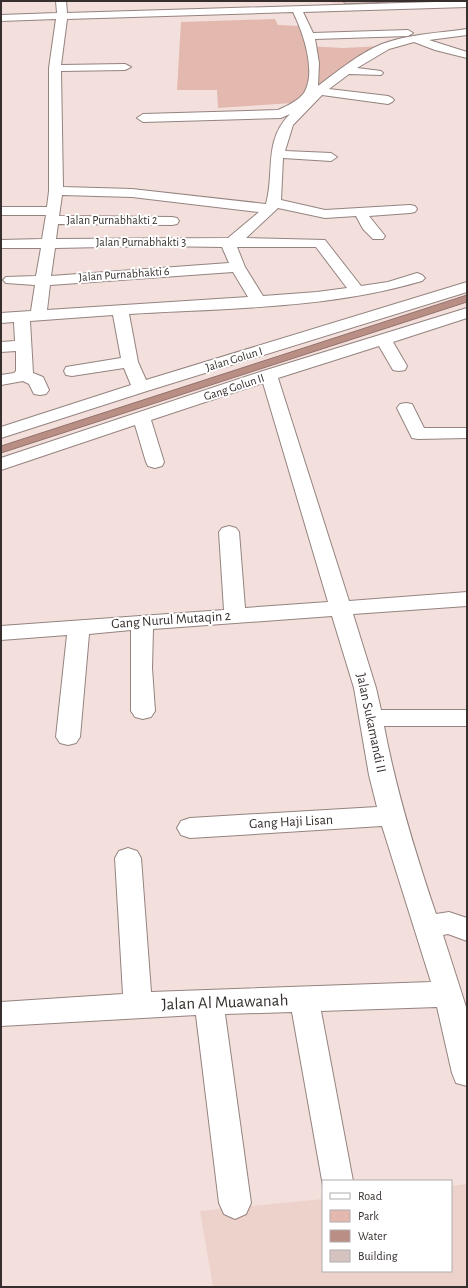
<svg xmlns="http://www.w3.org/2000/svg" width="468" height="1288" viewBox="0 0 468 1288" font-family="'Alegreya Sans',sans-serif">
	<rect width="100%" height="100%" fill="#f3e0dc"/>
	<!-- built -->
	<g fill="#edd2cc">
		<polygon points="331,1 467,1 467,2 335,6"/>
		<polygon points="467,1184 467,1287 213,1287 200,1211 323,1199 323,1271 451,1271 451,1186"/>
	</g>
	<!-- green -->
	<polygon fill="#e3b8af" points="275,19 278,25 300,26 308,46 343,48 382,46 308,102 218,108 217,90 177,90 181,22"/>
	<!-- water -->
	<polygon fill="#b98e85" stroke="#92726b" points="467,295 467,302 1,453 1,446"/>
	<!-- building -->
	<polygon fill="#d6c3c0" stroke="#978682" points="343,1 413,1 345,4"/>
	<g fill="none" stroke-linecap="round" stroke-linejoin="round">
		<!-- minor casing -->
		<g stroke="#94837f" stroke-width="2">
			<g id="minor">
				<path d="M56,1H66L67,13L467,1V7L303,12L313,33L408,30L413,33L408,36L315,39L319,63L318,86C338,71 358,54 382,44C409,34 439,33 467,29V35L429,40L467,52V58L435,50L414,42L389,49L357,68L381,71L383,73L381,75L349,74L329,89L388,96L392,98L394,100L392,102L388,104L322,95L293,125L285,151L331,153L337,157L331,161L283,158L281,200L325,210L410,205L415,206L417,209L415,212L410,213L369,216L385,236L383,239H373L363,229L356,216L325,218L278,208L246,238L325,240L361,286L388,282L417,273L422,275L425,278L422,281C327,309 227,308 129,314L138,362L146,380L467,282V292L147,391L1,438V427L131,385L124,368L72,376L66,375L64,371L66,367L72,366L121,358L113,315L30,321L33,373L43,377L49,390L46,394L40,395L34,394L29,384L23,381L1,385V375L14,373L16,371V351L1,352V342L15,341L14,322L1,323V313L31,311L35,285L6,283L3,280L6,277L36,276L41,248H1V240L42,239L46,215H1V207H47L49,191V68L56,19L1,21V15L57,13ZM293,12C303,32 317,72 304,93C298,101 287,106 278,110L143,114L137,118L143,122L281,118L290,114C263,141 275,172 266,204L132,189L63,187L61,71L125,70L131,67L125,64L61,65L67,19ZM62,195L132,197L259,212L228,238L56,239L58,224L172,225L177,224L179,221L177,218L172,217L59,216ZM155,246L222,247L229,263L51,276L55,248ZM237,247H316L347,288L317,292L263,296L245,267ZM233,272L248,297L47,310L50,285Z"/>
				<path d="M467,308V318L393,342L407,366L405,370L399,371L393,370L379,346L278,378L349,601L467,592V606L353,614L376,688L381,710H467V726H384C396,790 415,852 436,914L449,912L467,918V941L448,934L443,935L467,1010V1086L456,1083L452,1073L437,1007L321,1011L353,1181H323V1186L292,1012L225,1014L251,1203L246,1214L235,1219L224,1214L219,1203L196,1015L1,1026V1002L123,994L115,858L119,851L128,848L137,851L141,858L151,992L431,982L382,826L190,838L181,835L177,828L181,821L190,818L377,807L369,775L354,688L332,616L153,629L152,668L155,711L151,717L143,719L135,717L131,711V630L89,634L80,737L76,743L68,745L60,743L56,737L67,635L1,640V626L224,610L219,532L222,528L229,526L236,528L239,532L245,608L328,602L263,383L151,420L164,462L162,466L155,468L148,466L146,462L135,425L1,470V458L263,371Z"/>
				<polygon points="406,403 412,404 424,428 467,428 467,438 418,439 412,438 397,408 400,404"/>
			</g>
		</g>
		<!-- minor -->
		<use href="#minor" fill="#fff" fill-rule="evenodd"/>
	</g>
	<g text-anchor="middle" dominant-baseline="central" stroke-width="4" stroke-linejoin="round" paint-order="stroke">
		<!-- far-street labels -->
		<g font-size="12" fill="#362f2d" stroke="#fff">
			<text x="112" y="220">Jalan Purnabhakti 2</text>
			<text x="141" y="242">Jalan Purnabhakti 3</text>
			<text transform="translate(124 274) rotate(-4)">Jalan Purnabhakti 6</text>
			<text transform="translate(234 359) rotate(-17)">Jalan Golun I</text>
			<text transform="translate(234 387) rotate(-18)">Gang Golun II</text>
		</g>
		<!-- street labels -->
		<g font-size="14" fill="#362f2d" stroke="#fff">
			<text transform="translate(171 620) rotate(-4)">Gang Nurul Mutaqin 2</text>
			<text transform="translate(371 723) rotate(78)">Jalan Sukamandi II</text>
			<text transform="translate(291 822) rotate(-3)">Gang Haji Lisan</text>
		</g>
		<!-- near-street labels -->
		<g font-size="17" fill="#362f2d" stroke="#fff">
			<text transform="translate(225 1002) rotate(-2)">Jalan Al Muawanah</text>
		</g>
	</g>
	<!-- border -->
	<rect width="468" height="1288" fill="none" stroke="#362f2d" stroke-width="4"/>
	<!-- legend -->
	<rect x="322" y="1180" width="130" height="92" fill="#ffffff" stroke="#afacab"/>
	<rect x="330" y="1193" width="20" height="6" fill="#ffffff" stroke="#afacab"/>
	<text x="358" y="1200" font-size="12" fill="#362f2d">Road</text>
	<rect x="330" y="1210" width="20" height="12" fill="#e3b8af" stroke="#afacab"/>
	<text x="358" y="1220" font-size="12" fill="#362f2d">Park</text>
	<rect x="330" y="1230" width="20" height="12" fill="#b98e85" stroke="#afacab"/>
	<text x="358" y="1240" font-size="12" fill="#362f2d">Water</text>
	<rect x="330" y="1250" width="20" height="12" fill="#d6c3c0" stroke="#afacab"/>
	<text x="358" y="1260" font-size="12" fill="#362f2d">Building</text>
</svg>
